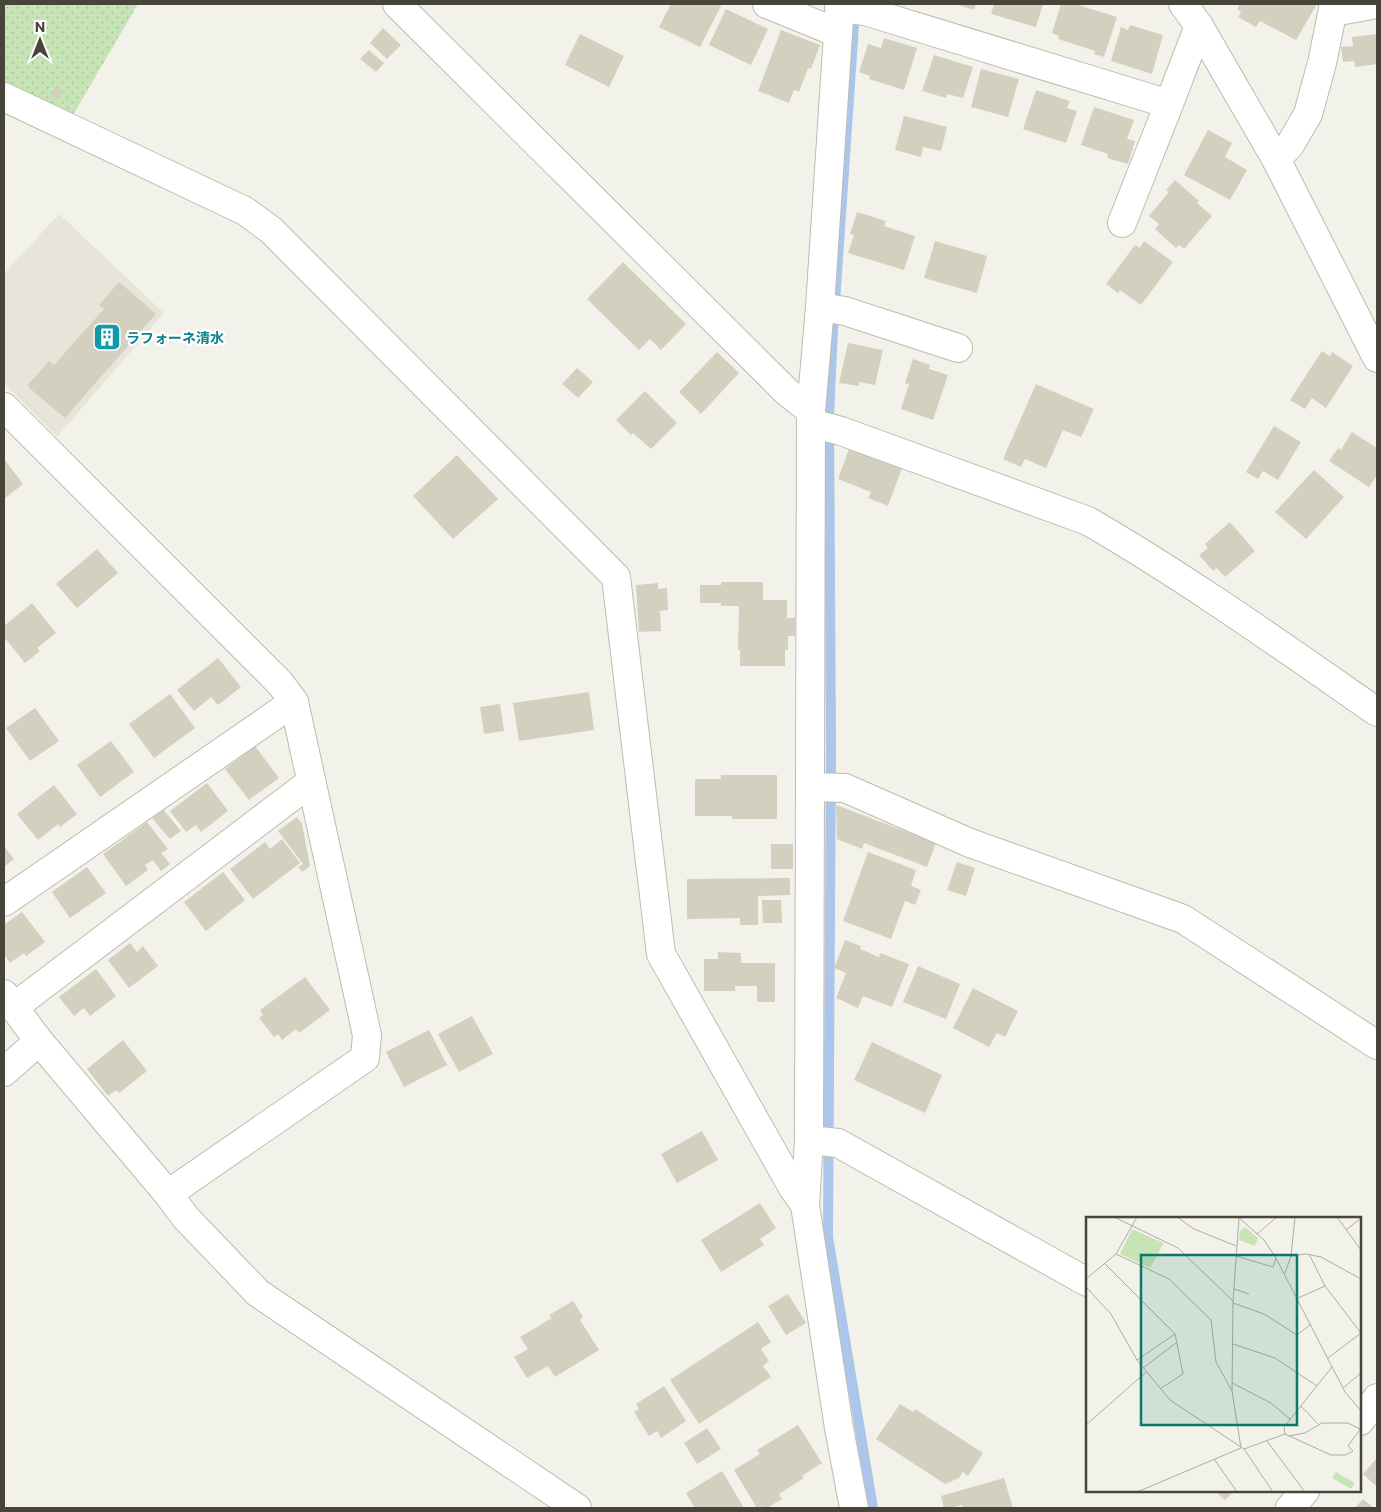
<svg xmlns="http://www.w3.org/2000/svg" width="1381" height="1512" viewBox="0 0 1381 1512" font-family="Commissioner,'Noto Sans JP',sans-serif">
	<defs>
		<pattern id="park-dots" width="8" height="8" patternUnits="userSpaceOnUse" patternTransform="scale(1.25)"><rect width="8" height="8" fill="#c7e4b7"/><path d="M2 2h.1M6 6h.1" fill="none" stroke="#acc59e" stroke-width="1.8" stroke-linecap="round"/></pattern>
	</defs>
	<rect width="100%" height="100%" fill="#f3f2ea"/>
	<!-- residential -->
	<polygon fill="#e7e5d9" points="59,214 164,313 57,437 4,383 4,274"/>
	<!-- park -->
	<polygon fill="url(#park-dots)" points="4,4 138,4 73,115 4,82"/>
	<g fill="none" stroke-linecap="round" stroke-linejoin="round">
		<!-- stream -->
		<polyline stroke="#acc5ea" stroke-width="10" points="855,11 833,331 829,415 831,748 828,1237 873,1508"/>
	</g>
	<!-- building -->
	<g fill="#d4d0c0">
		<polygon points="671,4 722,4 700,47 659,27"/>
		<polygon points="956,4 976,4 974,10"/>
		<polygon points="994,4 1043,4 1036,27 991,14"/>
		<polygon points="1061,4 1075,4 1117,17 1104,57 1094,54 1095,51 1058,39 1059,36 1052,33"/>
		<polygon points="1240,4 1317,4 1296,40 1260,21 1256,27 1238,17 1241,12 1237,9"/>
		<polygon points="726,9 768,29 751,65 709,45"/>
		<polygon points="1130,25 1163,35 1152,74 1111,61 1121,27 1128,30"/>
		<polygon points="383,28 401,45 387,59 370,43"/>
		<polygon points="781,30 820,45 811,69 808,68 799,92 794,90 789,103 758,91"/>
		<polygon points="580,34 624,56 609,87 565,65"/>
		<polygon points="1377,34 1377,64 1355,67 1354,61 1343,62 1341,47 1353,46 1352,37"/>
		<polygon points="884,38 917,48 904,90 869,79 870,76 859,72 868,44 881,48"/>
		<polygon points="369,50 384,63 376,72 360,59"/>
		<polygon points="934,55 973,67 963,98 947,94 946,98 922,91"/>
		<polygon points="981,69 1019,79 1008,117 971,107"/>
		<polygon points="56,87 63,91 59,100 51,96"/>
		<polygon points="1036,90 1070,101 1067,108 1077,111 1066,143 1023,129"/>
		<polygon points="1094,107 1134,120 1127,139 1135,141 1128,164 1107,158 1108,154 1081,145"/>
		<polygon points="904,116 947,127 941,151 923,147 921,157 895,150"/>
		<polygon points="1208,130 1232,143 1225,157 1247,170 1230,200 1184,175"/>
		<polygon points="1175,180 1199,201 1197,203 1212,216 1184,249 1179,245 1176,248 1155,229 1159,224 1149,216 1169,192 1166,190"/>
		<polygon points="857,212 886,221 884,226 915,236 904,270 848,253 854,235 850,234"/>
		<polygon points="935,241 987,256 977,293 924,278"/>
		<polygon points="1144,241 1173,262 1141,305 1120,290 1118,293 1106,284 1135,245 1140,248"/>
		<polygon points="623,262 686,324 661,350 650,339 639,350 587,299"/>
		<polygon points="119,282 156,314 65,418 27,386 49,361 54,365 104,309 99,305"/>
		<polygon points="848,343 883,350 875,385 859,382 859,386 839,383"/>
		<polygon points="1322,351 1330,356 1332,352 1353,366 1326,408 1312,398 1305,409 1290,400"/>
		<polygon points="717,352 739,373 701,414 679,392"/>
		<polygon points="913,359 930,365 929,369 948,375 933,420 901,409 909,384 905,383"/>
		<polygon points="577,368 593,382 578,398 562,384"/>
		<polygon points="1036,384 1094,409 1081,437 1063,430 1046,468 1025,459 1021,467 1003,459"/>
		<polygon points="645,391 677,423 651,449 633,433 631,435 616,420"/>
		<polygon points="1274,426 1301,442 1278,480 1263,471 1258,479 1246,472"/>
		<polygon points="1352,432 1377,448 1377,475 1369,487 1329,461 1338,448 1341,450"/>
		<polygon points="849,449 902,468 888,506 868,498 871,492 838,479"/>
		<polygon points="457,455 498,499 453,539 413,496"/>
		<polygon points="4,459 23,484 4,499"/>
		<polygon points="1314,470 1344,497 1306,539 1275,512"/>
		<polygon points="1230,522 1255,551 1225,577 1217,568 1213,571 1199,555 1208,548 1205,544"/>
		<polygon points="97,549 118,573 77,608 56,584"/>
		<polygon points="721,582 763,582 763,600 787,600 787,618 795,618 795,636 788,636 788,650 785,650 785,666 740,666 740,650 738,650 739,606 721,606 721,603 700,603 700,585 721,585"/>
		<polygon points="658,583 658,589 667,588 668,610 660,611 661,631 639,632 636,585"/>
		<polygon points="32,603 56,633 37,648 40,651 25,663 4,637 4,626"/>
		<polygon points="218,658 241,687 218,705 211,697 194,711 177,690"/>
		<polygon points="589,692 594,730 519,741 513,703"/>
		<polygon points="170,694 195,728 154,758 129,724"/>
		<polygon points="500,704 504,731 484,734 480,707"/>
		<polygon points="35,708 59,741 30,761 6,728"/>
		<polygon points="111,741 134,772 100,797 77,765"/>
		<polygon points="255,746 279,778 249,800 225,769"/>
		<polygon points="721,775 777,775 777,819 732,819 732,816 695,816 695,779 721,779"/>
		<polygon points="207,783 228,811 201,832 196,825 186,832 170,811"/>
		<polygon points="54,785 77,814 60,827 58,824 38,840 17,814"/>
		<polygon points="836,805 936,843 927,867 864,843 862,849 837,839"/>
		<polygon points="163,809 181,831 170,839 152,818"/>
		<polygon points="297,817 302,824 310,866 302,872 298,867 303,864 278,831"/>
		<polygon points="147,822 168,849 161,853 170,864 161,871 153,860 145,865 148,870 126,886 103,854"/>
		<polygon points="282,839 300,863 253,899 230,869 265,842 270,849"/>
		<rect x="771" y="844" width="22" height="25"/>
		<polygon points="4,846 14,859 4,867"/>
		<polygon points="868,852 916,870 911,886 921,890 915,905 905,901 891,939 843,921"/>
		<polygon points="957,862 975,868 966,896 947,890"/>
		<polygon points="87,867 106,893 70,918 52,892"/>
		<polygon points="223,872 245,900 206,931 184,902"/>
		<polygon points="790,878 790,895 758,896 758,925 740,925 740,918 687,919 687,879"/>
		<polygon points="762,900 781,900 782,923 763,923"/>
		<polygon points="22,912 45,942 26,956 24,953 10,963 4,954 4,925"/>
		<polygon points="845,940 861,946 860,949 879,957 880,953 909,964 892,1007 863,996 858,1008 836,998 846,973 834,968"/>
		<polygon points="130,943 137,952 143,946 158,966 129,988 108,960"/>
		<polygon points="718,952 741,953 741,963 775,963 775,1002 757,1002 757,986 735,986 735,991 704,991 704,959 718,959"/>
		<polygon points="918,966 960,984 946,1019 903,1002"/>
		<polygon points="96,969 116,996 90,1016 84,1008 74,1016 59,997"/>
		<polygon points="305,977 330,1010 299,1033 296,1029 282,1040 278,1034 274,1037 259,1018 263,1015 260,1010"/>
		<polygon points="973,988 1018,1011 1005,1037 997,1033 989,1047 953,1028"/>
		<polygon points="472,1016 493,1054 459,1072 438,1034"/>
		<polygon points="429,1030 447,1065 404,1087 386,1052"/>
		<polygon points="123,1040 147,1071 119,1093 116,1090 108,1096 87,1069"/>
		<polygon points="872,1042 942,1075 925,1113 854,1080"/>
		<polygon points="702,1131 718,1160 677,1183 661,1154"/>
		<polygon points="760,1203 776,1228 760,1239 764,1245 721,1272 701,1240"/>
		<polygon points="788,1294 806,1323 786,1335 768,1306"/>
		<polygon points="573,1301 583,1317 580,1320 599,1350 555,1377 548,1366 527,1378 514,1357 528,1349 520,1337 552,1318 549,1315"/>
		<polygon points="758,1322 771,1342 761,1349 769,1361 763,1366 771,1377 699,1424 670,1380"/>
		<polygon points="664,1386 686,1421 661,1438 657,1431 649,1436 634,1412 639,1409 636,1404"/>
		<polygon points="900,1404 913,1412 915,1409 983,1453 968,1476 963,1472 959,1478 945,1484 876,1439"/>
		<polygon points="798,1425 822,1463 802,1476 804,1478 779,1494 782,1499 767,1508 763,1508 761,1506 757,1508 734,1470 760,1454 757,1450"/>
		<polygon points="707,1428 721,1449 697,1464 684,1443"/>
		<polygon points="1377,1458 1377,1487 1363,1474"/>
		<polygon points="722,1471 744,1508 695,1508 686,1493"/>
		<polygon points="1004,1478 1013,1508 963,1508 962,1505 951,1508 944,1508 941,1496"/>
		<polygon points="1215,1491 1234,1491 1225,1500"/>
		<polygon points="1363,1499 1374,1508 1355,1508"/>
	</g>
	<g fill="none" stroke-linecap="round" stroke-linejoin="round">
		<!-- minor casing -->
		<g stroke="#bebcad" stroke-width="30">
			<g id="minor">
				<polyline points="397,4 787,392 811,411"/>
				<polyline points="767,4 838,33"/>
				<polyline points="840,4 820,307 811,411 809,1140 805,1205 839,1428 854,1508"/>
				<polyline points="1183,4 1199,26 1276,159 1377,358"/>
				<polyline points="839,8 865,11 1169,104 1199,26"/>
				<polyline points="1333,12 1377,4"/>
				<polyline points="4,97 245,211 271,230 616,577 661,954 793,1188 805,1205"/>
				<polyline points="1276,159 1290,145 1308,114 1322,63 1334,4"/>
				<polyline points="1122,223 1169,104"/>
				<polyline points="820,307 845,311 958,348"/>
				<polyline points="4,407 280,683 294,702 367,1035 365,1058 168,1194"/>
				<path d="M811,423L841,431L1088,521C1188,579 1282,646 1377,712"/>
				<polyline points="811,787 845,788 970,843 1183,919 1377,1045"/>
				<polyline points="4,902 294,702"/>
				<polyline points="4,994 39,1041 168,1194 186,1218 258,1293 577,1508"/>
				<polyline points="14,1007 311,782"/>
				<polyline points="4,1072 39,1041"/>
				<polyline points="809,1140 838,1143 1087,1282"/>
				<polyline points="1360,1421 1377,1398"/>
				<polyline points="1290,1508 1305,1491"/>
			</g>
		</g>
		<!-- minor -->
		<use href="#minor" stroke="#fff" stroke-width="28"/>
	</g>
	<!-- icons -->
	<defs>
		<g id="building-square" transform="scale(1.4375)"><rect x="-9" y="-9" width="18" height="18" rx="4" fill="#0f9aa8" stroke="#fff"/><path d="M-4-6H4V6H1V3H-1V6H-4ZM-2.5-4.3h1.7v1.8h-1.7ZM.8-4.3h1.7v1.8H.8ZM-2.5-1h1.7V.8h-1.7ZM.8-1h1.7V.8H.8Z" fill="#fff"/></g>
	</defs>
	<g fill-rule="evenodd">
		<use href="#building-square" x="107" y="337"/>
	</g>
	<g text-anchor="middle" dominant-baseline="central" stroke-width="4.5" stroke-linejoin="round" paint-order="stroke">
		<!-- culture labels -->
		<g font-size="14" font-weight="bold" fill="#0d838f" stroke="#fff" text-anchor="start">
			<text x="126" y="337">ラフォーネ清水</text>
		</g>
	</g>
	<!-- overview -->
	<g transform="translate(1086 1217)">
		<rect width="275" height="275" fill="#f3f2ea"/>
		<path d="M159,10L172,21L169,29L153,23L154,14ZM250,255L269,266L265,272L246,261Z" fill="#c7e4b7"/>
		<path d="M46,12L78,26L64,51L34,37Z" fill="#c7e4b7"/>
		<path fill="none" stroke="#aeaca3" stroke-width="1" d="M28,0L92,31L147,84M91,0L108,12L150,29M152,0L178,23L190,41L259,175L275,194M251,0L275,33M153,1L147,84L146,174L155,231M260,13L275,1M171,17L191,0M30,37L83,62L125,103L130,145L146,174M223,37L239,69L275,116M150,39L187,50L190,41M205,39L220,37L235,40L275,62M19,47L89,117L97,157L74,172M199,56L205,39L209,0M0,62L30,37L51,0M0,70L25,97L51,143L84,183L158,232L199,217L198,210L246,150M148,72L163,77M212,81L239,69M147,86L178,97L211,118L225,107M147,127L189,141L231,169M242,141L275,116M51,143L89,117M57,151L90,126M146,166L185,186L205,203M257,171L275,156M215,189L232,207M0,208L60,155M199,217L245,238H259L267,234L262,229L275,211M203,219L219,216L236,206H262L274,212M181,224L219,275M158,232L187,275M128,242L151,275M51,275L155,231"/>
		<path fill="#0f766e" fill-opacity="0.15" stroke="#0f766e" stroke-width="2.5" d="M55,38H211V208H55Z"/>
		<rect width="275" height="275" fill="none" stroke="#474439" stroke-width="2.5"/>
	</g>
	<!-- border -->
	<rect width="1381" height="1512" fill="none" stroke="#474439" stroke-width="10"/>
	<!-- north arrow -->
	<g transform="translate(40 40)" stroke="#ffffff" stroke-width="4" paint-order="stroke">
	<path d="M0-4L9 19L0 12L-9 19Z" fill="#474439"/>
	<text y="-8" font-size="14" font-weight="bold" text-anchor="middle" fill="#474439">N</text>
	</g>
</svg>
